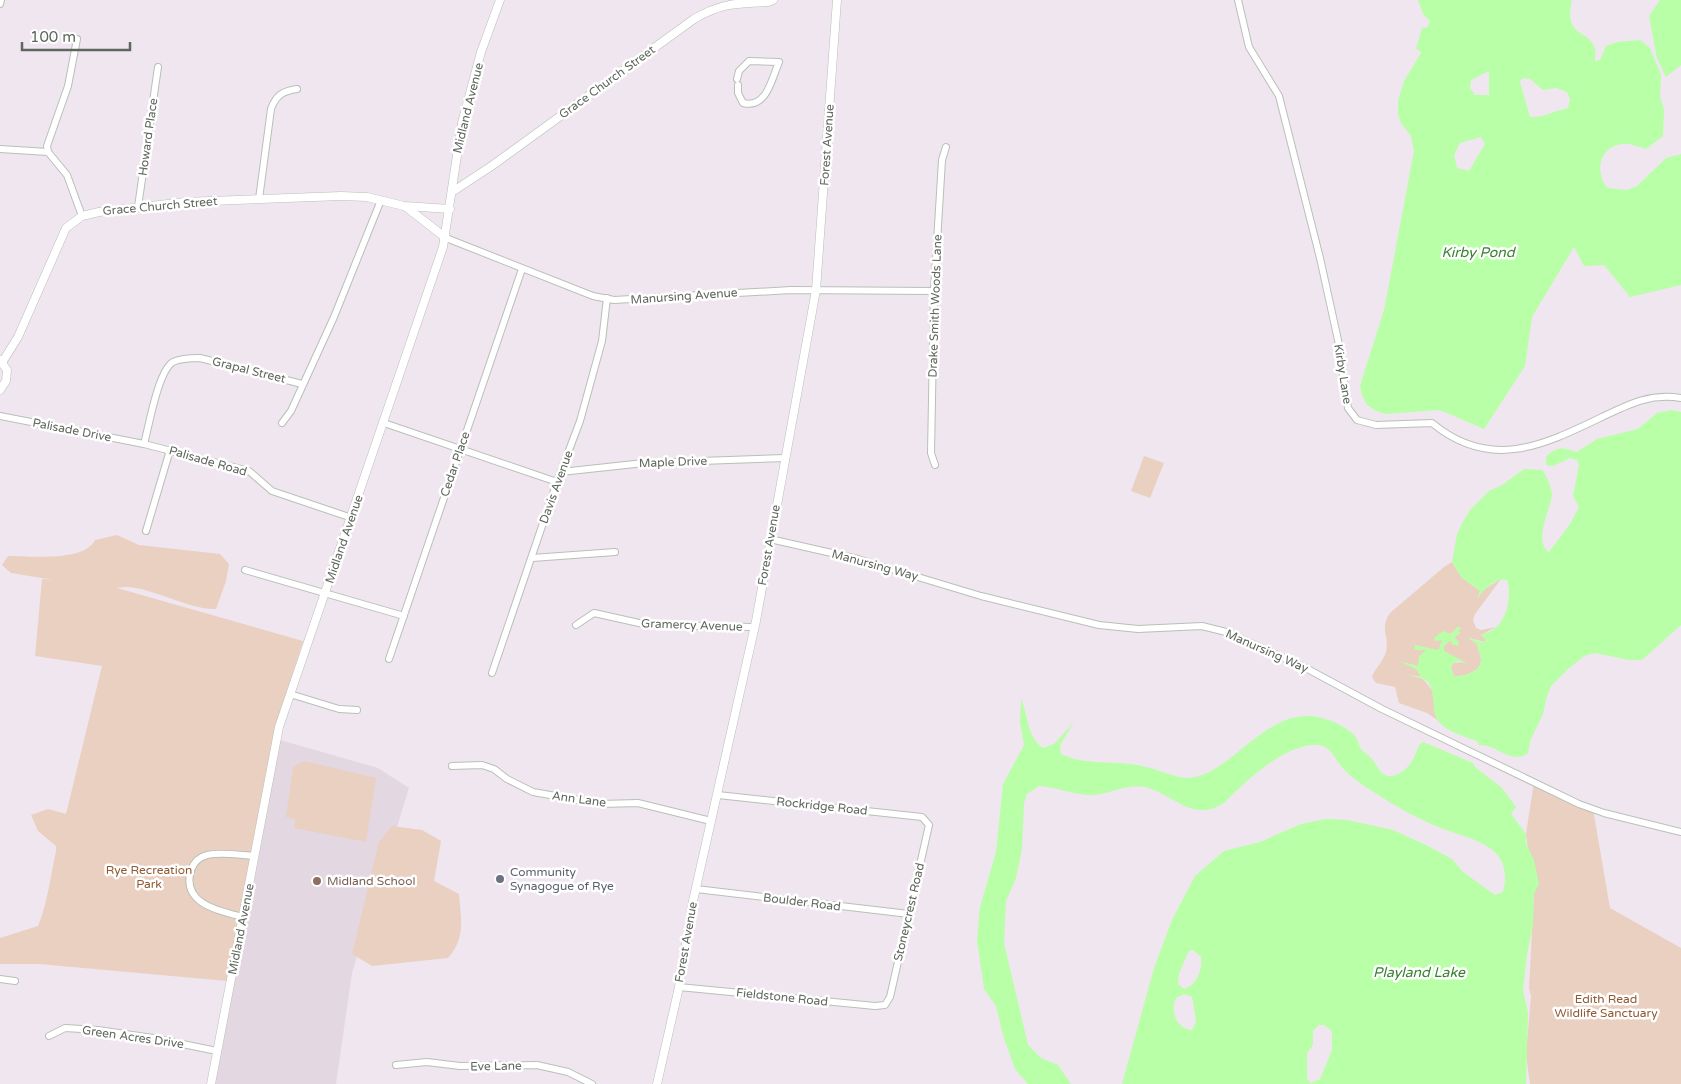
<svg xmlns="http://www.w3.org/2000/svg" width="1681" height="1084" viewBox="0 0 1681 1084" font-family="'Varela Round',sans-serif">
	<rect width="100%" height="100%" fill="#f0e6ef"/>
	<!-- education -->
	<polygon fill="#e3d7e2" points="280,740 378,768 409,788 352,973 336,1084 214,1084"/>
	<!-- green -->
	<g fill="#e9d0c1">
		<polygon points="1144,456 1164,463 1150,498 1131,491"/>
		<path d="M117,535L139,545L220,554L229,564L226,581L216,609C186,610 142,581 117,588L303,641L275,728L227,981L39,964H0V938L38,926C47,906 51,874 56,851V846L38,831L31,815L48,809L66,814L102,666L35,656L42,579L54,580L11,573L2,565L8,556C29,556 85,562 95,540Z"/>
		<path d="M1452,562L1461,577L1480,591L1478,597L1485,589L1501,579L1475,614L1473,620L1476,628L1481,630L1496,627L1481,635L1486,638L1485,642L1469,638L1477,644C1478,649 1481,656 1481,661C1480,672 1463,677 1454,676L1451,668L1453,663L1465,662L1444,652V646L1450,640H1457L1454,637L1460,633L1458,631L1459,629L1438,640H1442L1439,650L1421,649H1426V652L1422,654L1418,666L1404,663L1416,669L1422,677L1409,675L1423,679L1432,690L1437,720L1427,713L1399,703L1395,687L1376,683L1372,677C1375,668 1383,662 1386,652C1390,636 1379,629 1390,613L1444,567Z"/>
		<polygon points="304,761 376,778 366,842 294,828 295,819 286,817 293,767"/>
		<polygon points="1534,782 1593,809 1610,908 1681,948 1681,1084 1530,1084 1526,1055 1531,996 1529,988 1534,894 1526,834"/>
		<path d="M392,826L422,830L441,841L434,881L459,894C461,919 466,938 448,958L372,966L352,954L379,842Z"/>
	</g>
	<!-- water -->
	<g fill="#b9ffa7" fill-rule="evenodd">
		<path d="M1418,0H1572C1563,39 1590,29 1595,49C1596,53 1595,57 1595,61L1600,60L1606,46L1617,42L1640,40L1650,48L1661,75L1660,96L1664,110L1663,136L1646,149C1639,147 1630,143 1623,144C1599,146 1594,173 1608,188L1627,190L1637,186L1666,158L1681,154V285L1630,297L1604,265L1584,266L1574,247L1532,317L1525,366L1484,429L1440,410L1386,414L1376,411L1367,405L1362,395L1360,386L1384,310L1414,151L1411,136L1401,123L1398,114V101L1404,81L1421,53L1420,51L1416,49L1422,28L1428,27L1430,21L1423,14ZM1489,71V95H1475L1470,88L1471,80ZM1522,78L1530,79L1543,90L1556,88L1567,92L1570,99L1568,108C1554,111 1544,118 1530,117L1520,82ZM1481,137L1485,144L1469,171L1457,168L1454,155L1460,143Z"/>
		<polygon points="1660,0 1681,0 1681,65 1666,77 1657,58 1649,16"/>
		<path d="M1671,410L1681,412V625L1642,660H1629L1595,653L1584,656L1567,670L1551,686L1547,696L1543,714L1530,741L1528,753C1515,762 1504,753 1491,747C1486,745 1483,746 1479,745L1477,741C1464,736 1449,733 1439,722C1429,711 1439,688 1424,679C1419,677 1411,676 1405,674L1421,677L1416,669L1399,661L1418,666L1419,656L1426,650H1414L1415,645L1438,650L1442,640L1435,641L1434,638L1443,631L1451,634L1457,627L1462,628L1458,631L1460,634L1454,636L1459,643L1458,646L1452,644L1450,640L1444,646V651L1469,664L1458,661L1453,663L1451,668L1454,676C1463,677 1480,672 1481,661C1481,656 1478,649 1477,644L1467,637L1481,642L1487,641L1480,634C1505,633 1513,599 1507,580C1496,577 1482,591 1477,600L1480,591L1461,577L1452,562L1457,534L1463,522L1470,510L1489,491L1502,485L1524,469L1542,470C1547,476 1552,489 1552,495C1550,510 1533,542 1549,552L1570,524L1579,507L1573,496L1579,465L1577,460L1570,458L1553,466L1546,465V457C1557,445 1564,448 1577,452L1597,439L1638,429L1657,413Z"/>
		<path d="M1021,699C1029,716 1026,736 1043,748L1054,744L1074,722L1060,745L1061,754C1088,767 1118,759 1146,767C1160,770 1172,777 1187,778C1193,778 1199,776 1205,774C1240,758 1268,715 1309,716C1323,716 1344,725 1354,735C1359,740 1358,747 1363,751C1364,753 1367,754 1369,756C1379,765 1381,784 1400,773C1411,767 1415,756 1419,745L1423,742L1473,763L1475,767L1502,788L1516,807L1511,814L1526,834V843L1534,860L1539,884L1534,894L1533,925L1527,954L1523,991L1528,1013L1526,1084H1122L1154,968L1172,920L1195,876L1224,851L1260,842L1301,824L1326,819L1347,820L1393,830L1426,845L1452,859L1463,872L1495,895L1503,892C1515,844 1471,840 1438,827C1421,820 1406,812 1391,803C1377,794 1351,779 1342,767C1334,758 1331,746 1318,745C1285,743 1246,781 1224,803C1192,823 1175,795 1145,787C1130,783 1109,794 1092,795C1073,795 1057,787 1039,786L1027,794L1024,803L1022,849L1016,878L1006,901L1004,943L1028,1045L1041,1058L1058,1065L1071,1084H1028L1015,1069L1003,1035L996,1006L984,989L977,940L980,907L996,852L1003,784L1024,745L1020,722ZM1193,950L1201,957C1203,969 1197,985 1184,989L1178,984L1179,973L1189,951ZM1184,994L1192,997L1193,1001L1196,1022L1192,1030C1176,1029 1170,1011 1176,998ZM1319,1025H1324L1332,1031V1050L1320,1079L1311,1083L1307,1079V1053L1313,1045V1031Z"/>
	</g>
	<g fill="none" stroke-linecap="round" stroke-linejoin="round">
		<!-- minor casing -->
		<g stroke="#b8c0b8" stroke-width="8">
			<g id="minor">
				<path d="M1238,0L1249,47L1279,96L1320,258L1338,340L1348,408L1357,420L1376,425L1432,423C1490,471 1542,446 1602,417C1629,404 1650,393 1681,398"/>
				<polyline points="0,4 1,0"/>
				<polyline points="77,39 68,86 47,146 48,152 67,175 82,216"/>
				<path d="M737,79L739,71L749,61L779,62C772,78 767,109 743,103L738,93V85"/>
				<polyline points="0,149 48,152"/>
				<path d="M259,199L271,109C276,95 283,91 297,89"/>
				<polyline points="138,207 158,67"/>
				<polyline points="446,238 593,296 614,300 791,290 934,291"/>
				<polyline points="0,416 144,444 249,471 272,491 352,518"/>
				<polyline points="282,423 291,411 334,317 381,200"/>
				<polyline points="384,423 557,482"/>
				<path d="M144,444C149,426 158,371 173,362C181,358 191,358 200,358L302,384"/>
				<polyline points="935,465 931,453 934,291 942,160 946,147"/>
				<polyline points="561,472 644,463 786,458"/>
				<polyline points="146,531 170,450"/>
				<polyline points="770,539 858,559 981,596 1099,625 1138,629 1202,626 1226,632 1302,666 1382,709 1579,804 1604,813 1681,832"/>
				<polyline points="532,558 615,552"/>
				<polyline points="245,570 404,616"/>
				<polyline points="576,625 594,613 648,625 754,627"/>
				<polyline points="389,659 522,269"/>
				<polyline points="492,673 557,482 580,421 602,341 607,298"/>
				<polyline points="290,694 339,709 357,710"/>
				<polyline points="452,766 482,765 494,769 507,779 533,792 601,804 638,803 711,821"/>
				<polyline points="696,889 909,914"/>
				<path d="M243,917C219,911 181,904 191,870C194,862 199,857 207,855C222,852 239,855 254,856"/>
				<polyline points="0,979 15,981"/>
				<polyline points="679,987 875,1006 885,1005 890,997 929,825 922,817 718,795"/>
				<polyline points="49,1036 65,1028 98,1030 153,1038 217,1051"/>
				<polyline points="396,1065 427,1062 460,1066 537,1065 568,1072 592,1084"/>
			</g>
		</g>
		<!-- tertiary casing -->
		<g stroke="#b8c0b8" stroke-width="9">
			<g id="tertiary">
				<path d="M452,192L493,165L694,19C721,3 738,3 768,2L773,0"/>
				<polyline points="406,207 446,238"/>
				<polyline points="0,360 7,370 6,381 0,390"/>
				<polyline points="3,361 18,337 66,228 82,216 99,212 185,202 341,196 367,197 404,206 450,209"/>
				<polyline points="211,1084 279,727 443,247 462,123 481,52 500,0"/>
				<polyline points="657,1084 679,987 693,901 756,621 816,290 837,0"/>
			</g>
		</g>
		<!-- minor -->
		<use href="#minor" stroke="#fff" stroke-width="6"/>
		<!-- tertiary -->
		<use href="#tertiary" stroke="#fff" stroke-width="8"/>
	</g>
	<!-- markers -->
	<circle fill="#6b7280" stroke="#fff" stroke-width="2" cx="500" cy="879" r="5"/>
	<circle fill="#8d6e63" stroke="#fff" stroke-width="2" cx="317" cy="881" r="5"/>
	<g text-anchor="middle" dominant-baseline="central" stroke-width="5" stroke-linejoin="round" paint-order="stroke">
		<!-- street labels -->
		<g font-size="12" fill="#5e675d" stroke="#fff">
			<text transform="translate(607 82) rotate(-36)">Grace Church Street</text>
			<text transform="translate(468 108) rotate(-76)">Midland Avenue</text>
			<text transform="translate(148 137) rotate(-82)">Howard Place</text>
			<text transform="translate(827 145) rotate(-86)">Forest Avenue</text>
			<text transform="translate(160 206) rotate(-5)">Grace Church Street</text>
			<text transform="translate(684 296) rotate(-4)">Manursing Avenue</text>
			<text transform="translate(935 306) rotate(-88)">Drake Smith Woods Lane</text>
			<text transform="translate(249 370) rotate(14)">Grapal Street</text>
			<text transform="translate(1343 374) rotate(81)">Kirby Lane</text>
			<text transform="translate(72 430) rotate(11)">Palisade Drive</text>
			<text transform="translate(208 461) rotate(16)">Palisade Road</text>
			<text transform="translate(673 462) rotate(-2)">Maple Drive</text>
			<text transform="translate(455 464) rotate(-71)">Cedar Place</text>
			<text transform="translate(556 487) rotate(-70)">Davis Avenue</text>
			<text transform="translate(344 539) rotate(-71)">Midland Avenue</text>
			<text transform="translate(769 545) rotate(-80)">Forest Avenue</text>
			<text transform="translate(875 565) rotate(15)">Manursing Way</text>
			<text transform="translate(692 625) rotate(2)">Gramercy Avenue</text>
			<text transform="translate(1267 651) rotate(24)">Manursing Way</text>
			<text transform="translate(579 799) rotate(8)">Ann Lane</text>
			<text transform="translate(822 806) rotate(6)">Rockridge Road</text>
			<text transform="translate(802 902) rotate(7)">Boulder Road</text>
			<text transform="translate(909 912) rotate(-77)">Stoneycrest Road</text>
			<text transform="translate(241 929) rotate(-79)">Midland Avenue</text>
			<text transform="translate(686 942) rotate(-80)">Forest Avenue</text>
			<text transform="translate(782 997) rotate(6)">Fieldstone Road</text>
			<text transform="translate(133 1037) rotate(8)">Green Acres Drive</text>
			<text transform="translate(496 1066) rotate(-1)">Eve Lane</text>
		</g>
		<!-- park labels -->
		<g font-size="12" fill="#905933" stroke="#fff">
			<text x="149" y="870">Rye Recreation<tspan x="149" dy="14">Park</tspan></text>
			<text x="1606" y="999">Edith Read<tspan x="1606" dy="14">Wildlife Sanctuary</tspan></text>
		</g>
		<!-- worship labels -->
		<g font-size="12" fill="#5b616d" stroke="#fff" text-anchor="start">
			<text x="510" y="872">Community<tspan x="510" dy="14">Synagogue of Rye</tspan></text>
		</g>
		<!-- education labels -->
		<g font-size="12" fill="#785e54" stroke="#fff" text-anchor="start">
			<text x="327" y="881">Midland School</text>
		</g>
		<!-- water labels -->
		<g font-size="14" font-style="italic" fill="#38812e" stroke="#fff">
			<text x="1478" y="252">Kirby Pond</text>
			<text x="1419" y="972">Playland Lake</text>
		</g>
	</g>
	<!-- scale -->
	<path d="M22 42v8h108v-8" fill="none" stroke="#5e675d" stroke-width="2.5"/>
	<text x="30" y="42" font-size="15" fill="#5e675d" stroke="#ffffff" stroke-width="4" paint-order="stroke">100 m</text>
</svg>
